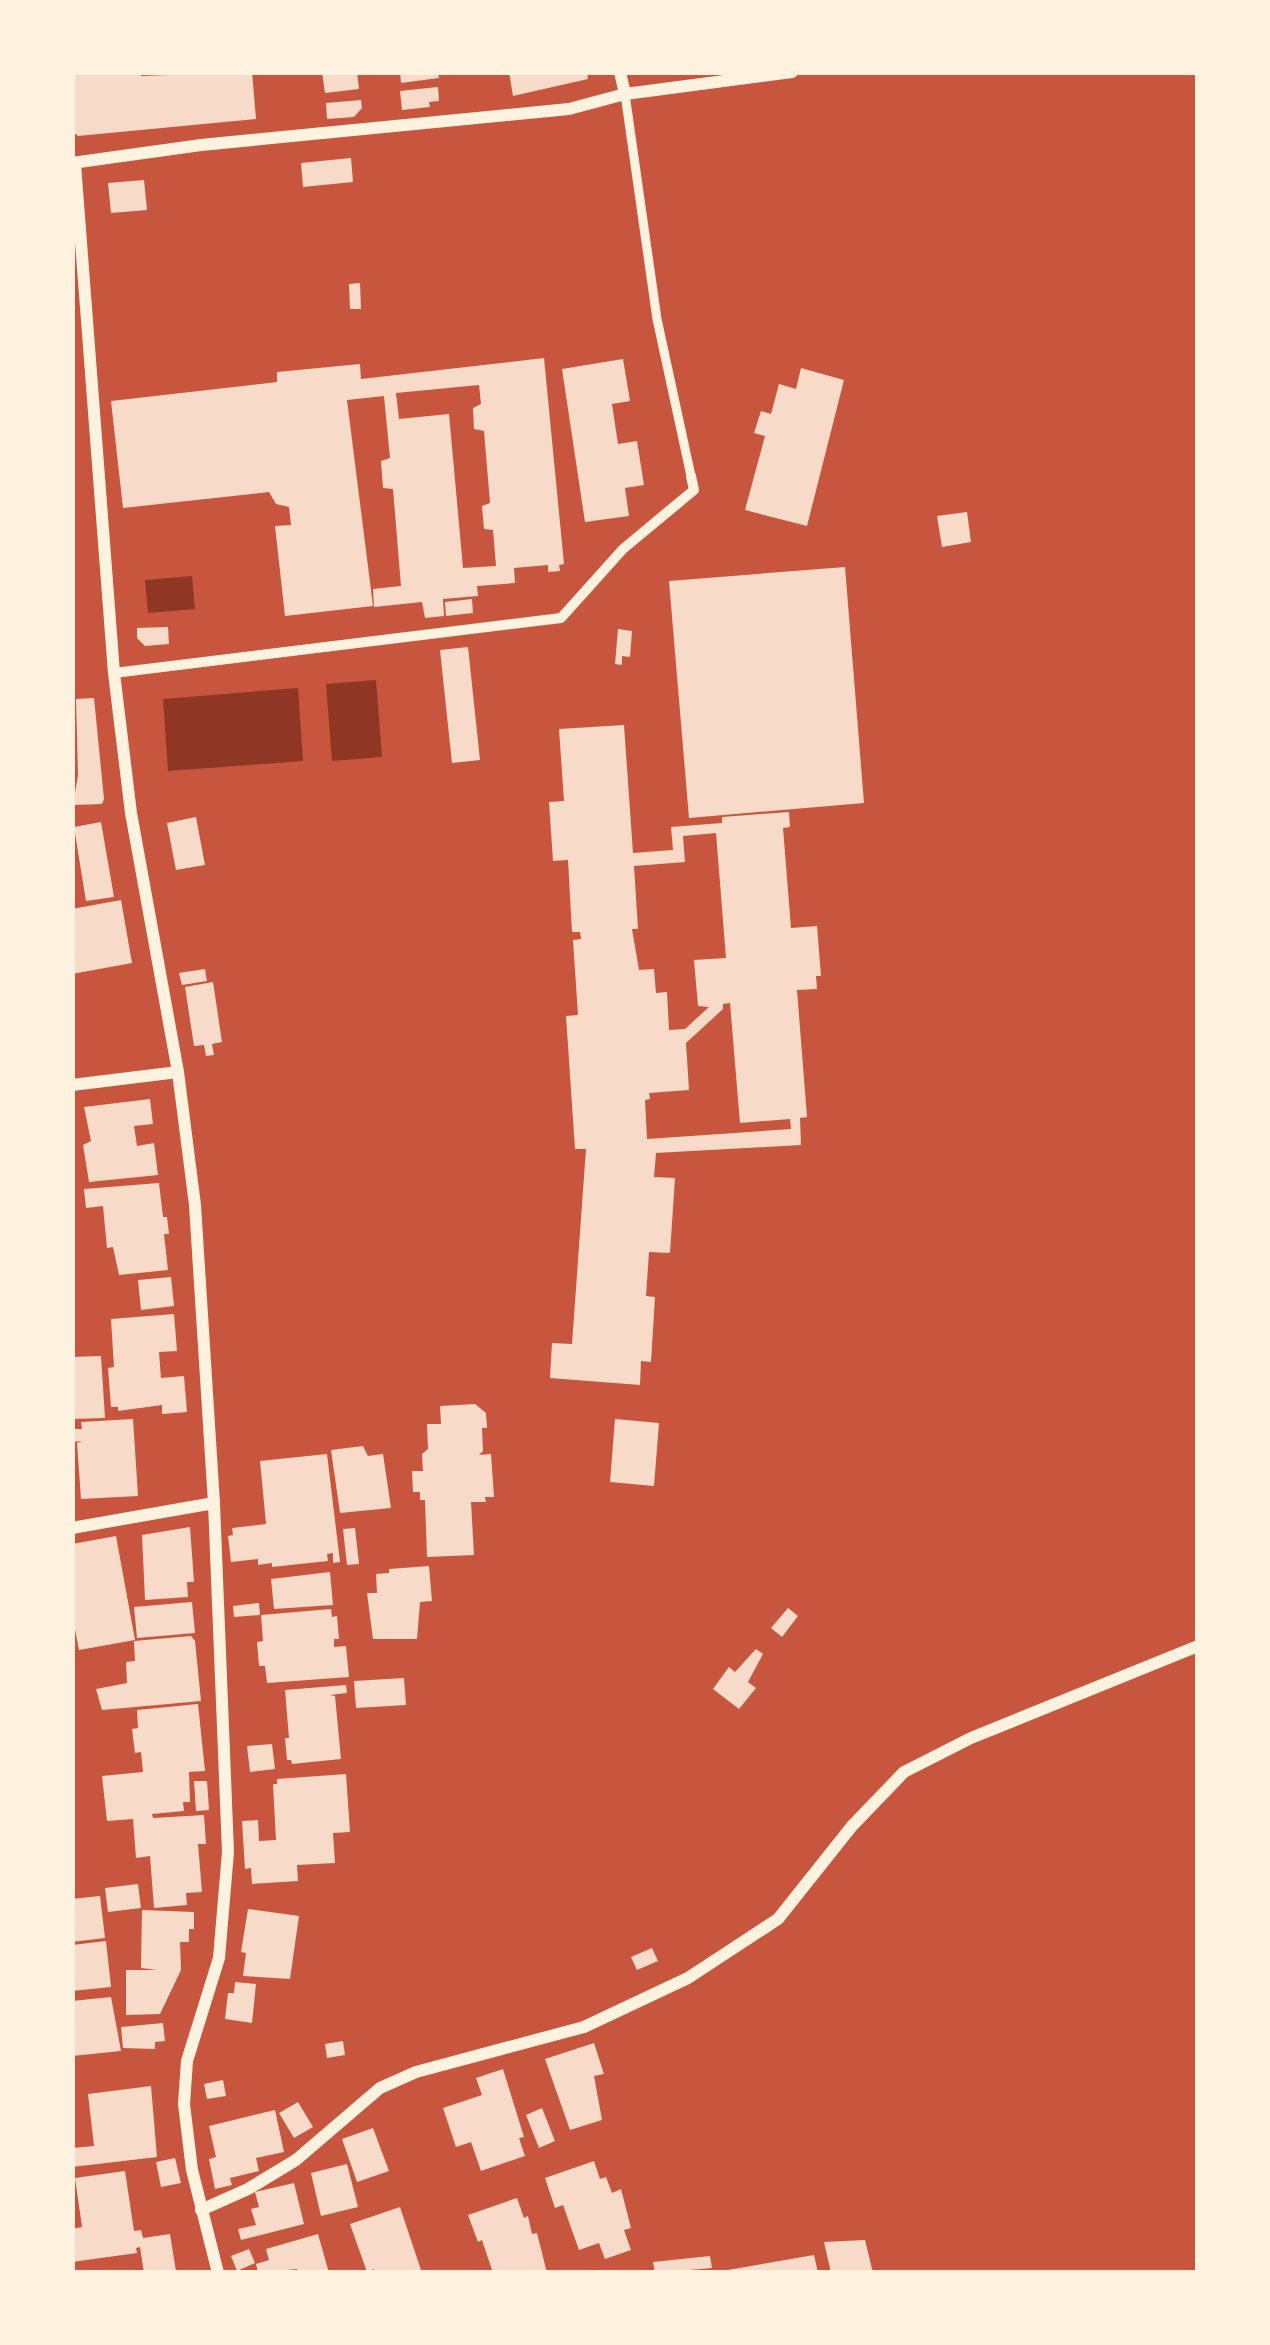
<svg xmlns="http://www.w3.org/2000/svg" width="1270" height="2345" viewBox="0 0 1270 2345" font-family="'PT Sans Narrow',sans-serif">
	<rect width="100%" height="100%" fill="#c8553d"/>
	<!-- water -->
	<g fill="#8f3625">
		<polygon points="192,576 195,609 148,613 145,580"/>
		<polygon points="376,680 382,757 332,761 326,684"/>
		<polygon points="298,688 303,761 168,771 163,699"/>
	</g>
	<!-- building -->
	<g fill="#f7dbc8" fill-rule="evenodd">
		<polygon points="72,72 141,72 141,76 252,72 256,119 78,136 72,131"/>
		<polygon points="322,72 357,72 359,89 325,93"/>
		<polygon points="400,72 438,72 439,78 401,83"/>
		<polygon points="509,72 587,72 588,79 513,96"/>
		<polygon points="438,87 439,101 429,102 430,107 402,110 400,91"/>
		<polygon points="361,100 362,108 354,117 327,119 326,103"/>
		<polygon points="351,158 353,182 303,187 301,163"/>
		<polygon points="144,180 147,210 111,213 108,183"/>
		<polygon points="360,283 361,309 350,309 349,284"/>
		<path d="M544,358L564,564L559,565L560,571L548,572V565L514,568L515,583L477,586L478,596L443,599L444,616L425,618L422,602L374,607L373,589L401,586L393,489L383,488L381,461L390,458L384,396L347,400L373,606L285,616L275,526L291,525L289,507L276,504L269,492L123,508L111,401L277,382V372L360,364L361,379ZM479,385L481,404L473,408L474,429L484,431L490,503L482,506L484,529L493,530L496,566L463,568L449,414L399,419L396,393Z"/>
		<polygon points="623,359 630,401 612,404 618,444 637,441 644,485 625,488 629,516 585,522 562,369"/>
		<polygon points="801,368 844,380 807,526 745,510 765,436 754,433 761,411 771,414 779,384 796,389"/>
		<polygon points="967,512 971,542 942,547 937,516"/>
		<polygon points="845,567 864,803 689,818 669,581"/>
		<polygon points="472,599 473,613 446,616 445,602"/>
		<polygon points="168,627 169,644 145,646 137,638 137,628"/>
		<polygon points="618,629 632,631 630,657 622,656 622,665 615,664"/>
		<polygon points="468,647 480,760 452,763 440,650"/>
		<polygon points="94,698 104,799 102,804 73,805 78,775 76,699"/>
		<path d="M624,725L633,853L673,850L671,827L722,823V817L789,812L790,827L783,828L791,928L817,926L821,976H816L817,989L797,990L807,1117L800,1118L801,1145L656,1153L654,1177L675,1178L670,1253L649,1252L646,1296L655,1297L651,1362L641,1361L640,1385L550,1378L552,1343L572,1344L586,1149H575L566,1016L578,1015L573,940L581,939L580,932H572L568,860L553,861L549,802L564,801L559,729ZM716,833L726,958L694,960L698,1006L709,1007L685,1029L669,1030L667,992L656,993L654,969L639,970L632,929H638L634,866L685,862L683,836ZM730,1003L740,1123L790,1119L791,1129L647,1139L645,1100L650,1099L649,1093L689,1090L686,1043L723,1009V1004Z"/>
		<polygon points="196,817 205,865 176,870 167,823"/>
		<polygon points="101,822 114,897 86,901 74,827"/>
		<polygon points="121,900 132,963 72,974 72,909"/>
		<polygon points="205,969 207,981 182,985 179,973"/>
		<polygon points="213,982 222,1042 212,1044 214,1055 206,1056 204,1045 194,1046 185,987"/>
		<polygon points="150,1099 153,1124 134,1126 137,1146 154,1143 158,1175 89,1182 83,1145 91,1141 84,1107"/>
		<polygon points="159,1183 163,1217 167,1217 169,1234 164,1234 168,1270 119,1275 113,1247 107,1248 103,1206 86,1208 84,1189"/>
		<polygon points="171,1277 174,1306 141,1310 138,1280"/>
		<polygon points="174,1314 177,1351 159,1352 161,1378 184,1376 187,1412 162,1414 162,1405 118,1411 118,1407 111,1407 108,1368 114,1367 111,1319"/>
		<polygon points="101,1356 105,1418 72,1419 72,1357"/>
		<polygon points="475,1404 486,1413 487,1428 482,1428 483,1451 479,1455 491,1454 494,1497 485,1497 486,1502 471,1502 474,1555 427,1557 425,1500 420,1500 420,1492 413,1492 412,1471 423,1471 422,1454 428,1449 427,1424 441,1424 440,1406"/>
		<polygon points="133,1419 138,1496 81,1499 77,1443 82,1441 72,1442 72,1429 82,1429 81,1422"/>
		<polygon points="615,1419 659,1423 654,1486 610,1482"/>
		<polygon points="363,1446 368,1456 383,1454 391,1508 340,1513 331,1450"/>
		<polygon points="327,1454 340,1562 333,1563 333,1553 327,1554 328,1561 272,1567 272,1563 258,1565 258,1559 231,1562 228,1536 233,1535 232,1528 266,1524 260,1461"/>
		<polygon points="190,1527 194,1582 187,1582 188,1597 145,1600 142,1535"/>
		<polygon points="355,1528 359,1564 347,1565 343,1529"/>
		<polygon points="116,1536 135,1640 79,1650 72,1614 72,1544"/>
		<polygon points="429,1566 432,1601 420,1602 417,1639 373,1639 367,1593 377,1593 376,1574 389,1573 389,1569"/>
		<polygon points="330,1572 333,1605 274,1609 271,1579"/>
		<polygon points="192,1602 195,1633 137,1638 134,1607"/>
		<polygon points="259,1603 260,1615 234,1617 233,1606"/>
		<polygon points="788,1608 798,1616 782,1637 771,1628"/>
		<polygon points="331,1609 332,1617 337,1616 339,1639 334,1639 334,1647 346,1646 349,1677 267,1683 265,1666 259,1666 257,1642 263,1641 261,1615"/>
		<polygon points="191,1636 195,1641 201,1701 102,1710 96,1689 127,1683 126,1662 135,1661 134,1641"/>
		<polygon points="756,1649 763,1654 748,1682 756,1688 739,1709 713,1689 729,1667 735,1672"/>
		<polygon points="404,1678 406,1705 356,1708 354,1681"/>
		<polygon points="346,1685 347,1693 330,1695 335,1696 341,1759 292,1764 291,1760 287,1760 285,1738 289,1738 285,1690"/>
		<polygon points="198,1704 205,1771 189,1772 190,1802 183,1802 184,1811 152,1814 153,1818 204,1815 206,1844 198,1844 202,1892 186,1893 187,1905 154,1908 150,1856 136,1858 133,1819 107,1821 102,1776 143,1772 141,1752 135,1753 132,1729 138,1728 137,1710"/>
		<polygon points="272,1744 275,1769 250,1772 247,1746"/>
		<polygon points="346,1774 350,1832 333,1833 335,1863 297,1865 298,1881 252,1884 251,1868 245,1869 242,1821 258,1820 259,1841 276,1840 273,1784 277,1784 277,1779"/>
		<polygon points="194,1781 207,1781 209,1810 196,1811"/>
		<polygon points="138,1884 141,1908 108,1912 105,1888"/>
		<polygon points="100,1896 105,1938 72,1942 72,1899"/>
		<polygon points="248,1909 299,1916 290,1979 243,1976 246,1953 241,1952"/>
		<polygon points="142,1910 194,1912 194,1929 189,1929 189,1942 180,1942 181,1970 160,2014 126,2015 126,1970 157,1970 141,1968"/>
		<polygon points="106,1941 111,1987 72,1991 72,1945"/>
		<polygon points="652,1948 658,1961 637,1970 631,1957"/>
		<polygon points="235,1982 256,1984 252,2023 225,2019 228,1993 234,1993"/>
		<polygon points="111,1997 121,2051 72,2056 72,2001"/>
		<polygon points="163,2023 165,2041 155,2042 155,2049 123,2048 121,2027"/>
		<polygon points="343,2041 345,2055 327,2058 325,2044"/>
		<polygon points="594,2043 604,2074 594,2076 602,2120 570,2130 545,2059"/>
		<polygon points="503,2069 524,2137 519,2138 525,2156 481,2171 471,2142 456,2147 443,2108 482,2095 476,2078"/>
		<polygon points="223,2080 226,2096 207,2099 204,2084"/>
		<polygon points="151,2086 157,2157 72,2167 72,2148 94,2146 88,2094"/>
		<polygon points="298,2102 313,2127 294,2138 279,2113"/>
		<polygon points="542,2108 555,2141 539,2148 526,2115"/>
		<polygon points="275,2110 284,2152 256,2158 259,2171 230,2178 232,2185 215,2189 209,2159 216,2157 209,2126"/>
		<polygon points="373,2128 389,2171 357,2182 342,2139"/>
		<polygon points="175,2158 181,2183 161,2187 156,2162"/>
		<polygon points="594,2161 600,2179 606,2177 612,2193 621,2189 631,2228 624,2230 631,2250 605,2259 599,2243 579,2250 563,2205 555,2208 545,2178"/>
		<polygon points="347,2164 358,2207 321,2216 311,2173"/>
		<polygon points="125,2171 134,2231 141,2230 143,2238 170,2234 176,2271 144,2273 140,2247 136,2248 137,2253 72,2262 72,2229 82,2227 75,2178"/>
		<polygon points="294,2183 304,2224 241,2240 238,2229 256,2225 251,2209 259,2207 255,2192"/>
		<polygon points="517,2198 524,2218 528,2216 532,2234 537,2233 547,2273 493,2273 482,2240 478,2242 468,2215"/>
		<polygon points="400,2207 422,2273 375,2273 374,2269 367,2272 350,2224"/>
		<polygon points="318,2234 329,2273 298,2273 297,2269 258,2273 256,2264 269,2260 266,2249"/>
		<polygon points="865,2240 873,2273 831,2273 824,2242"/>
		<polygon points="249,2249 255,2263 237,2271 231,2256"/>
		<polygon points="814,2255 818,2273 722,2273 722,2271"/>
		<polygon points="710,2256 712,2268 655,2273 653,2262"/>
	</g>
	<g fill="none" stroke-linecap="round" stroke-linejoin="round">
		<!-- service -->
		<polyline stroke="#fff3e0" stroke-width="9" points="625,94 657,319 691,476"/>
		<!-- pedestrian -->
		<polyline stroke="#fff3e0" stroke-width="10" points="114,673 561,618 623,549 694,490 691,476"/>
		<!-- minor -->
		<g stroke="#fff3e0" stroke-width="12">
			<polyline points="625,94 792,72"/>
			<polyline points="72,163 201,145 569,109 625,94 620,72"/>
			<polyline points="75,164 114,673 131,813 178,1072 195,1205 214,1503 228,1852 219,1958 187,2061 184,2104 192,2170 218,2273"/>
			<polyline points="72,1085 178,1072"/>
			<polyline points="72,1528 214,1503"/>
			<polyline points="201,2210 248,2189 296,2160 380,2088 416,2072 584,2027 688,1978 778,1919 852,1826 904,1772 971,1738 1198,1646"/>
		</g>
	</g>
	<!-- border -->
	<rect width="1270" height="2345" fill="none" stroke="#fff3e0" stroke-width="150"/>
</svg>
